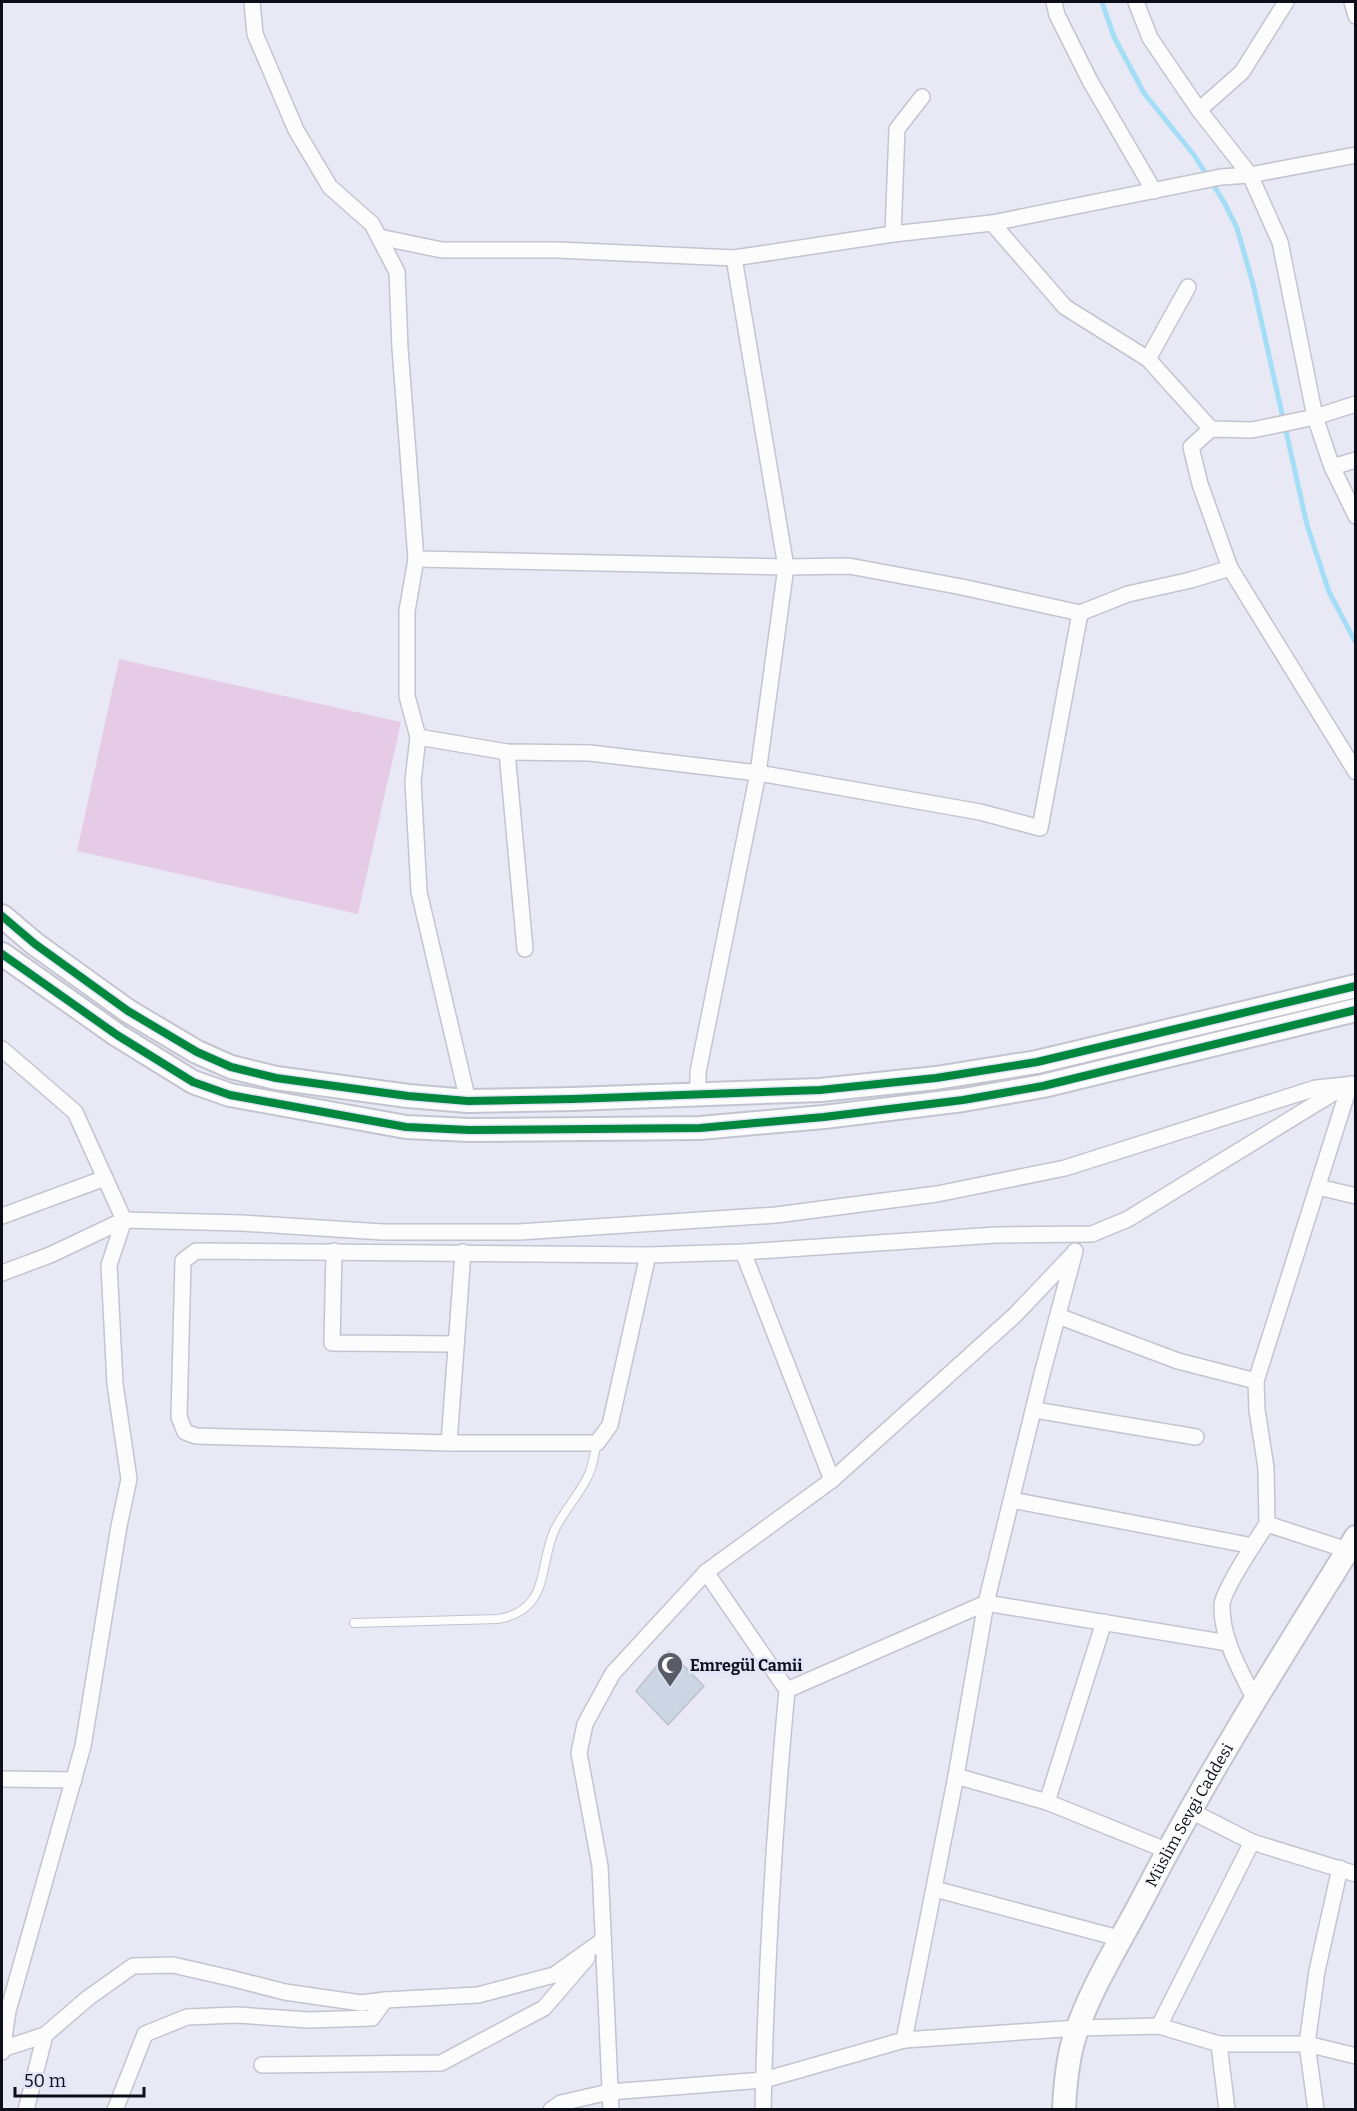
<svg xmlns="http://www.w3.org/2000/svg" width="1357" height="2111" viewBox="0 0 1357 2111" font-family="Bitter,serif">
	<rect width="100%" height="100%" fill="#e8e9f4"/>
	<!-- green -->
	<polygon fill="#e6cbe7" points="119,659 401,722 358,914 77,851"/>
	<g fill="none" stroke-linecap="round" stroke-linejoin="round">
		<!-- stream -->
		<polyline stroke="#a3ddf6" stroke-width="5" points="1102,2 1114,37 1144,93 1194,155 1224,202 1237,228 1253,284 1307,525 1329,592 1356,643"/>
	</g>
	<!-- building -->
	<polygon fill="#cbd5e4" stroke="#bcc1cb" stroke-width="1.5" points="669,1651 704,1686 668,1725 636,1691"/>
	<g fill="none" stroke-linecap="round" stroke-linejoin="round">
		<!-- lane casing -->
		<g stroke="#c3c4d0" stroke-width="10">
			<path id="lane" d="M354,1623L498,1619C551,1610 538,1565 555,1529C564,1511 578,1496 587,1478C593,1468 594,1454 597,1443"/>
		</g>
		<!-- street casing -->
		<g stroke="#c3c4d0" stroke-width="18">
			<g id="street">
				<polyline points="252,2 255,34 296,130 330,187 372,224 397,272 400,348 416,559 407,611 407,696 418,737 413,781 419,892 468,1101"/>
				<polyline points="1054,2 1057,15 1090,81 1154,191"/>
				<polyline points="1136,2 1150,38 1199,110 1250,175 1280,242 1315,417 1332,467 1356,516"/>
				<polyline points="1352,2 1356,16"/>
				<polyline points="1199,110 1242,72 1286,2"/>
				<polyline points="992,223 1065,307 1148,359 1211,429"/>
				<polyline points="893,234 897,129 922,97"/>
				<polyline points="379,237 442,250 558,250 734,258 893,234 992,223 1221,177 1250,175 1356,155"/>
				<polyline points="1148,359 1188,287"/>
				<polyline points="1332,467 1356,460"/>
				<polyline points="416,559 786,567 734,258"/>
				<polyline points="1230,568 1356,772"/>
				<polyline points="418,737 507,752 590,753 758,773 980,812 1040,828 1080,613 1128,594 1191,580 1230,568 1200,484 1191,447 1211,429 1252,430 1315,417 1356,404"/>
				<polyline points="507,752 525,949"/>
				<polyline points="2,1049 75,1112 124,1220 50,1255 2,1273"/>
				<polyline points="698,1095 698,1072 758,773 786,567 849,566 962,587 1080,613"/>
				<polyline points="1318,1187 1356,1196"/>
				<polyline points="2,1216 105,1178"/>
				<polyline points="334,1251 332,1343 456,1344"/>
				<polyline points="743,1252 832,1480"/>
				<polyline points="648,1255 610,1425 597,1443 449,1443 196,1436 185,1432 179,1417 183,1261 196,1251 648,1255 743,1252 996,1235 1092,1234 1128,1219 1343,1087"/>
				<polyline points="1058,1316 1178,1361 1256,1381 1257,1410 1266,1468 1267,1524 1347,1550"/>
				<polyline points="1256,1381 1350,1084"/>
				<polyline points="1035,1410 1196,1437"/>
				<polyline points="449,1443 463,1252"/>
				<polyline points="1012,1500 1253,1546"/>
				<polyline points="706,1572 787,1690"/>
				<path d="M1255,1700C1241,1671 1221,1639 1222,1605C1223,1590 1257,1539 1267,1524"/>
				<polyline points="956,1776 1047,1802 1104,1622"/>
				<polyline points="2,1779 74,1780"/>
				<polyline points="1047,1802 1168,1851"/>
				<polyline points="1189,1810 1252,1842 1356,1874"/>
				<polyline points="935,1889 1122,1939"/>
				<polyline points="1159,2026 1252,1842"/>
				<polyline points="904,2040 1078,2028 1159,2026 1219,2044 1307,2044 1356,2056"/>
				<polyline points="1219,2044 1227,2110"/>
				<polyline points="2,2049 45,2035 88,1998 133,1966 173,1965 230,1978 285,1992 361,2003 385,2000 478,1995 554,1975 603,1940"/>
				<polyline points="2,2052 8,2011 83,1746 119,1526 129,1479 115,1384 109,1265 124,1220 242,1223 383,1232 519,1232 776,1215 937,1194 1065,1168 1316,1088 1356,1084"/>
				<polyline points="262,2065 441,2063 544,2008 587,1958"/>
				<polyline points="26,2110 45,2035"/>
				<polyline points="115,2110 145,2034 187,2017 237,2015 309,2020 372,2018 385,2000"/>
				<polyline points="551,2110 561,2103 609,2092 764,2080 904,2040 956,1776 986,1603 1042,1374 1075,1251"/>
				<polyline points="611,2110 600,1866 579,1753 585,1724 613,1673 706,1572 832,1480 1015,1315 1074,1253"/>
				<path d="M763,2110C766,1969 774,1829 787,1690L986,1603L1228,1643"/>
				<polyline points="1316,2110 1307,2044 1317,1971 1340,1868"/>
			</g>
		</g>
		<!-- secondary casing -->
		<g stroke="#c3c4d0" stroke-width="26">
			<g id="secondary">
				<polyline points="2,916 35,944 128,1011 197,1052 231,1067 276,1078 408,1096 468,1101 573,1099 820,1090 936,1078 1037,1062 1356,986"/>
				<polyline points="2,954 117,1035 193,1082 230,1095 406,1127 469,1130 700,1128 824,1117 963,1100 1043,1086 1356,1010"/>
				<path id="s1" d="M1064,2110C1065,2087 1067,2064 1073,2042C1088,1991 1121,1941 1145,1894C1209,1771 1283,1654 1356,1537"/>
			</g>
		</g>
		<!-- lane -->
		<use href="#lane" stroke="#fcfcfd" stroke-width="8"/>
		<!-- street -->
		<use href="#street" stroke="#fcfcfd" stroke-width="15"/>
		<!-- secondary -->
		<use href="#secondary" stroke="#fcfcfd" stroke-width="22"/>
		<!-- cycleway casing -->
		<g stroke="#e2e5fa" stroke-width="11">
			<g id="cycleway">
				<polyline points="2,916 35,944 128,1011 197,1052 231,1067 276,1078 408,1096 468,1101 573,1099 820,1090 936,1078 1037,1062 1356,986"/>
				<polyline points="2,954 117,1035 193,1082 230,1095 406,1127 469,1130 700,1128 824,1117 963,1100 1043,1086 1356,1010"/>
			</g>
		</g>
		<!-- cycleway -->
		<use href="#cycleway" stroke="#00873e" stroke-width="8"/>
	</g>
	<!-- icons -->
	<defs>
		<g id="mosque-pin" transform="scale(1.35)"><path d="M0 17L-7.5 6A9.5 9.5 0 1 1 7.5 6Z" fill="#595b66" stroke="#e2e5fa"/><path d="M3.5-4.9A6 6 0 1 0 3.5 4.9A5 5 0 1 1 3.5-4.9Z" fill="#fff"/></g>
	</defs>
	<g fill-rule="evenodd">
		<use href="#mosque-pin" x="670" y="1665"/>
	</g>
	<g text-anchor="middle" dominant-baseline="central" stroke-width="5" stroke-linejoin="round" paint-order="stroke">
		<!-- poi labels -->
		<g font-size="16" font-weight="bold" fill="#0c0e19" stroke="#e2e5fa" text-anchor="start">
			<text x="690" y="1665">Emregül Camii</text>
		</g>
		<!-- street labels -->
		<g font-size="16" fill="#0c0e19" stroke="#e2e5fa">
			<text stroke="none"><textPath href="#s1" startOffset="324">Müslim Sevgi Caddesi</textPath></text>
		</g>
	</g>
	<!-- border -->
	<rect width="1357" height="2111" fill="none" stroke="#0c0e19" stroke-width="6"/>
	<!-- scale -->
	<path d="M15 2087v9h129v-9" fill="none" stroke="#0c0e19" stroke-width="3"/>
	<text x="24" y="2087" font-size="18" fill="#0c0e19" stroke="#e2e5fa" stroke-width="4.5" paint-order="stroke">50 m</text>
</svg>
